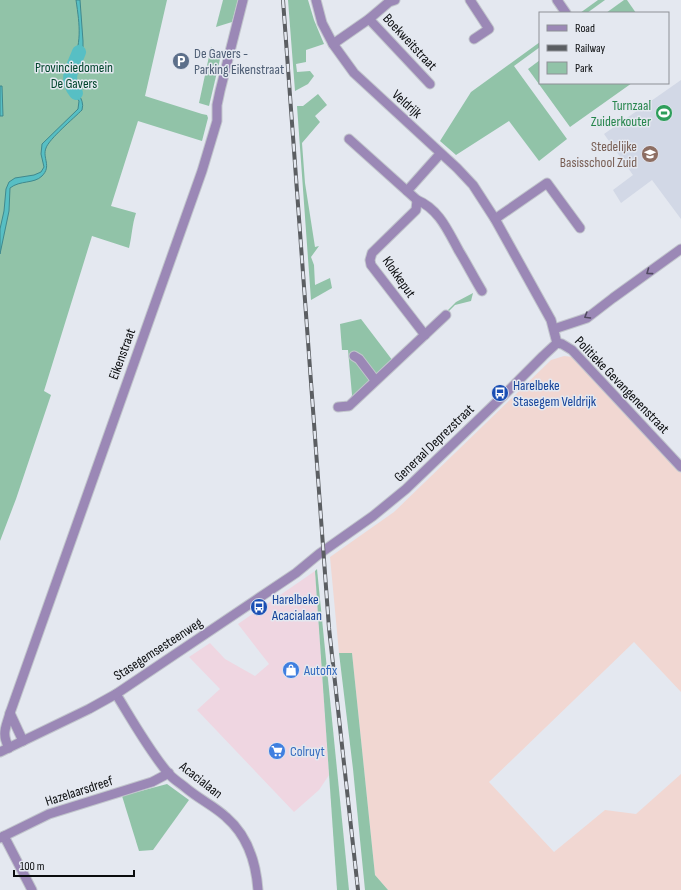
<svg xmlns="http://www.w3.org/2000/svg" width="681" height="890" viewBox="0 0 681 890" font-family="'Sofia Sans Condensed',sans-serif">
	<rect width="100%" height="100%" fill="#e4e8f0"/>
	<!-- commercial -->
	<polygon fill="#efd6e1" points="315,571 329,775 319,790 294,812 197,710 220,689 189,657 210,643 225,659 255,676 269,664 238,624"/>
	<!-- industrial -->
	<polygon fill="#f1d7d2" points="564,356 573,357 681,473 681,692 634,642 489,782 554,852 605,810 636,814 681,774 681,890 388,890 375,875 352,653 339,653 330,557 394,512 551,360"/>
	<!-- built -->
	<polygon fill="#d2d8e6" points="681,80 681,219 652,180 621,203 613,190 633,175 604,134"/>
	<!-- green -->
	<g fill="#91c3a8">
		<path d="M0,0H167L145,96L202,114L207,115L208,118L202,141L138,121L111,206L136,213C132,225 132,236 129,248L92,236L44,391L51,395L16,499L0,541Z"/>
		<polygon points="223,0 238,0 232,22 216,27"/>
		<polygon points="288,0 308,0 314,20 324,44 306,50 306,62 296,64 297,72 310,71 314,76 308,84 295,91"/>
		<polygon points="598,0 605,0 587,13 580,13"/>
		<polygon points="624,0 627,0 636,13 606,13"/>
		<polygon points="540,42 540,47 514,66 567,139 539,161 509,121 456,155 440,141 471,92"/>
		<polygon points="211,47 221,55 209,106 199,103"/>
		<polygon points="540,60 540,83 632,83 570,127 528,69"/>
		<polygon points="318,94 327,105 315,116 320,122 302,143 305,183 315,247 319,246 311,257 314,265 315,285 330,278 332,288 311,300 297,106 303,106"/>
		<polygon points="473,293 471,301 455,305 446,314 445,313 456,302"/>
		<polygon points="361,319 396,365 350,400 352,395 348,350 342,350 340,324"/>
		<polygon points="317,569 349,890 337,890 315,571"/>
		<polygon points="339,653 352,653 375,875 388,890 365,890 353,769"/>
		<polygon points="167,784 189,800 153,850 139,851 122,796"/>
	</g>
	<!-- water -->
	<g fill="#57bfc4" stroke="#40898d">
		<path d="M76,0H80L83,41V49L75,69L71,68C82,43 80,27 76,0Z"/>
		<path d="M67,75L73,78C71,90 86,97 82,110C74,118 49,139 46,148C42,158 52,166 42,176C34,184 20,180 10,188L9,211L0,254V229L4,211L6,189L9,182L15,178L34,175L41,172L44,167L41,154L42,144L78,109L79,101C73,92 65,87 67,75Z"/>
		<polygon points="0,86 2,86 3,116 0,116"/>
	</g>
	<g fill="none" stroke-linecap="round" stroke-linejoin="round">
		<!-- river -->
		<path stroke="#57bfc4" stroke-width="14" d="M76,93C64,78 73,68 79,52"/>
		<!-- minor casing -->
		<g stroke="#c1c5cc" stroke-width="11">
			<g id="minor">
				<polyline points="316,0 322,23 333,44 354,73 457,168 473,185 495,219 551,320 557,343"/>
				<polyline points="470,0 489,29 474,39"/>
				<polyline points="557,0 566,13"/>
				<polyline points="369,19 430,84"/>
				<polyline points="333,44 369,19 389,2 395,0"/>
				<path d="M349,139L417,200C439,209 448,231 459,251C467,264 474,278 482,291"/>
				<polyline points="407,191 440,154"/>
				<polyline points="417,200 416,210 372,253 370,260 371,265 425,335"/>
				<polyline points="495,219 547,183 580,228"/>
				<polyline points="554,329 587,318 613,298 681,249"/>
				<polyline points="557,343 562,344 572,350 681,467"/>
				<polyline points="354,356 359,359 375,380"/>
				<polyline points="338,407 349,406 446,315"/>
				<path d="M116,694C132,720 148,749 168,773C173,779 180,783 186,788C199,799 214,806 226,817C248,836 256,862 258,890"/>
				<polyline points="10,713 23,741"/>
				<path d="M9,748C1,733 6,728 10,713L202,171L217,121V105L220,91L243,0"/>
				<polyline points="0,752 89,709 116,694 296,573 319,554 373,516 406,489 503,396 543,356 557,343"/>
				<polyline points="4,836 32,890"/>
				<polyline points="0,838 49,814 152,782 169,773"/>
			</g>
		</g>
		<!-- minor -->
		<use href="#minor" stroke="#9b88b6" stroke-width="9"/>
		<!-- rail casing -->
		<g stroke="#5b5e62" stroke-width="4">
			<polyline id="rail" points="283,0 329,628 358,890"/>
		</g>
		<!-- rail -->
		<use href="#rail" stroke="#e4e8f0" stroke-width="2.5" stroke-dasharray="8" stroke-linecap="butt"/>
	</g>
	<!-- one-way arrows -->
	<defs><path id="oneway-chevron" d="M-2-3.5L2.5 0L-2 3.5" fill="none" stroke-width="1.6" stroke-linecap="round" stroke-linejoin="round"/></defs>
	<g stroke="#524a62">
		<use href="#oneway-chevron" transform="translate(649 272) rotate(144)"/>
		<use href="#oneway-chevron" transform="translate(587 316) rotate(149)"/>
	</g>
	<!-- icons -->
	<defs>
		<g id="parking-disc" transform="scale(0.9)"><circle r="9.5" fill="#5c6f8a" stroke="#e4e8f0"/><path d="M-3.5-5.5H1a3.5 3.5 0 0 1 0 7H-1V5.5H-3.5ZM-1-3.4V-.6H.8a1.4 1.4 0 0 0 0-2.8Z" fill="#fff"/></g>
		<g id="stadium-disc" transform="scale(0.9)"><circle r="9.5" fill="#2e9e5b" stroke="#e4e8f0"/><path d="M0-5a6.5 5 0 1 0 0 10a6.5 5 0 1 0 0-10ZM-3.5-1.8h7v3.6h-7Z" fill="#fff"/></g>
		<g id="school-disc" transform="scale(0.9)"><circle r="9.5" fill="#8d6e63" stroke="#e4e8f0"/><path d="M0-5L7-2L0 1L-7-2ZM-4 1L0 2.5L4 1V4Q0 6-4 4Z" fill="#fff"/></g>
		<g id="bus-disc" transform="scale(0.9)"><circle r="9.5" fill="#1a4fb4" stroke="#e4e8f0"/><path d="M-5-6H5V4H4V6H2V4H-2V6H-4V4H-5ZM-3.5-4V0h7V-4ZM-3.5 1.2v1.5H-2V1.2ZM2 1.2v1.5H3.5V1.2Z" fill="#fff"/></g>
		<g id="shop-disc" transform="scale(0.9)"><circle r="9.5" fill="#3f7fe0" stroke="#e4e8f0"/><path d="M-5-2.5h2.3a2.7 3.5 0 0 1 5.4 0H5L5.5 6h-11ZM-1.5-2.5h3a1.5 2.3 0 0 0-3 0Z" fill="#fff"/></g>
		<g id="supermarket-disc" transform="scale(0.9)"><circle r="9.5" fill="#3f7fe0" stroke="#e4e8f0"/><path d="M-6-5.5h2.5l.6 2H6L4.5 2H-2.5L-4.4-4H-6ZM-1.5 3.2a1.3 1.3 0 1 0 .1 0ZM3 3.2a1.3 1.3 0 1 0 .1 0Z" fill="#fff"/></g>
	</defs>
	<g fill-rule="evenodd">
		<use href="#parking-disc" x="181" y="61"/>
		<use href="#stadium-disc" x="664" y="113"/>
		<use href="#school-disc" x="650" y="154"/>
		<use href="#bus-disc" x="500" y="393"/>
		<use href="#bus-disc" x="259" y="607"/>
		<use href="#shop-disc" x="291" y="670"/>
		<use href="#supermarket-disc" x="277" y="751"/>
	</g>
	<g text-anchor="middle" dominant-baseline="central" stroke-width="3" stroke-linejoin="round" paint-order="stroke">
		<!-- street labels -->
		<g font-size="14" fill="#0a0c0e" stroke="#e4e8f0">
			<text transform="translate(410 42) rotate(47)">Boekweitstraat</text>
			<text transform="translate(407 104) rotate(42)">Veldrijk</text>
			<text transform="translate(399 277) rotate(55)">Klokkeput</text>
			<text transform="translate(122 354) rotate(-70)">Eikenstraat</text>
			<text transform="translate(622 385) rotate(46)">Politieke Gevangenenstraat</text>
			<text transform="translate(434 443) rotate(-44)">Generaal Deprezstraat</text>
			<text transform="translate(158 649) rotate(-33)">Stasegemsesteenweg</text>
			<text transform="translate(201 780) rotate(38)">Acacialaan</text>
			<text transform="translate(79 791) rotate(-18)">Hazelaarsdreef</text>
		</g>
		<!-- service labels -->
		<g font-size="14" fill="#4e5e75" stroke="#e4e8f0" text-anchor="start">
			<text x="194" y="53">De Gavers -<tspan x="194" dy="16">Parking Eikenstraat</tspan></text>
		</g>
		<!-- park labels -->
		<g font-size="14" fill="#01442b" stroke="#e4e8f0">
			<text x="74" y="67">Provinciedomein<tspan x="74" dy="16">De Gavers</tspan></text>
		</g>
		<!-- leisure labels -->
		<g font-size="14" fill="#27864d" stroke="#e4e8f0" text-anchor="end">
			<text x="651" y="105">Turnzaal<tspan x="651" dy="16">Zuiderkouter</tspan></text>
		</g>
		<!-- education labels -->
		<g font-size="14" fill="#785e54" stroke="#e4e8f0" text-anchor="end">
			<text x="637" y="146">Stedelijke<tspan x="637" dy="16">Basisschool Zuid</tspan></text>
		</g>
		<!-- transit labels -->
		<g font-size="14" fill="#164399" stroke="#e4e8f0" text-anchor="start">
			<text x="513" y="385">Harelbeke<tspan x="513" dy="16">Stasegem Veldrijk</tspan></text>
			<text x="272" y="599">Harelbeke<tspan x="272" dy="16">Acacialaan</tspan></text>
		</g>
		<!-- shop labels -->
		<g font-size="14" fill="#366cbe" stroke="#e4e8f0" text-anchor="start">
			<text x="304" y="670">Autofix</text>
			<text x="290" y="751">Colruyt</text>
		</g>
	</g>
	<!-- legend -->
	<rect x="539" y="12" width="130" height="72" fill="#e4e8f0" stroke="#8d9096"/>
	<rect x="547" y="25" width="20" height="6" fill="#9b88b6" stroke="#8d9096"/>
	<text x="575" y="32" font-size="12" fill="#0a0c0e">Road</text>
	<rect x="547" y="45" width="20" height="6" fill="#5b5e62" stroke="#8d9096"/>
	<text x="575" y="52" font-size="12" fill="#0a0c0e">Railway</text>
	<rect x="547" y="62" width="20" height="12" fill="#91c3a8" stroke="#8d9096"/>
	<text x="575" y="72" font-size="12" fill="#0a0c0e">Park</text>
	<!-- scale -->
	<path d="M14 870v6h120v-6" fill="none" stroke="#0a0c0e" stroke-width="2"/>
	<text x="20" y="870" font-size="12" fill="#0a0c0e" stroke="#e4e8f0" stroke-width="3" paint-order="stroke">100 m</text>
</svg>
